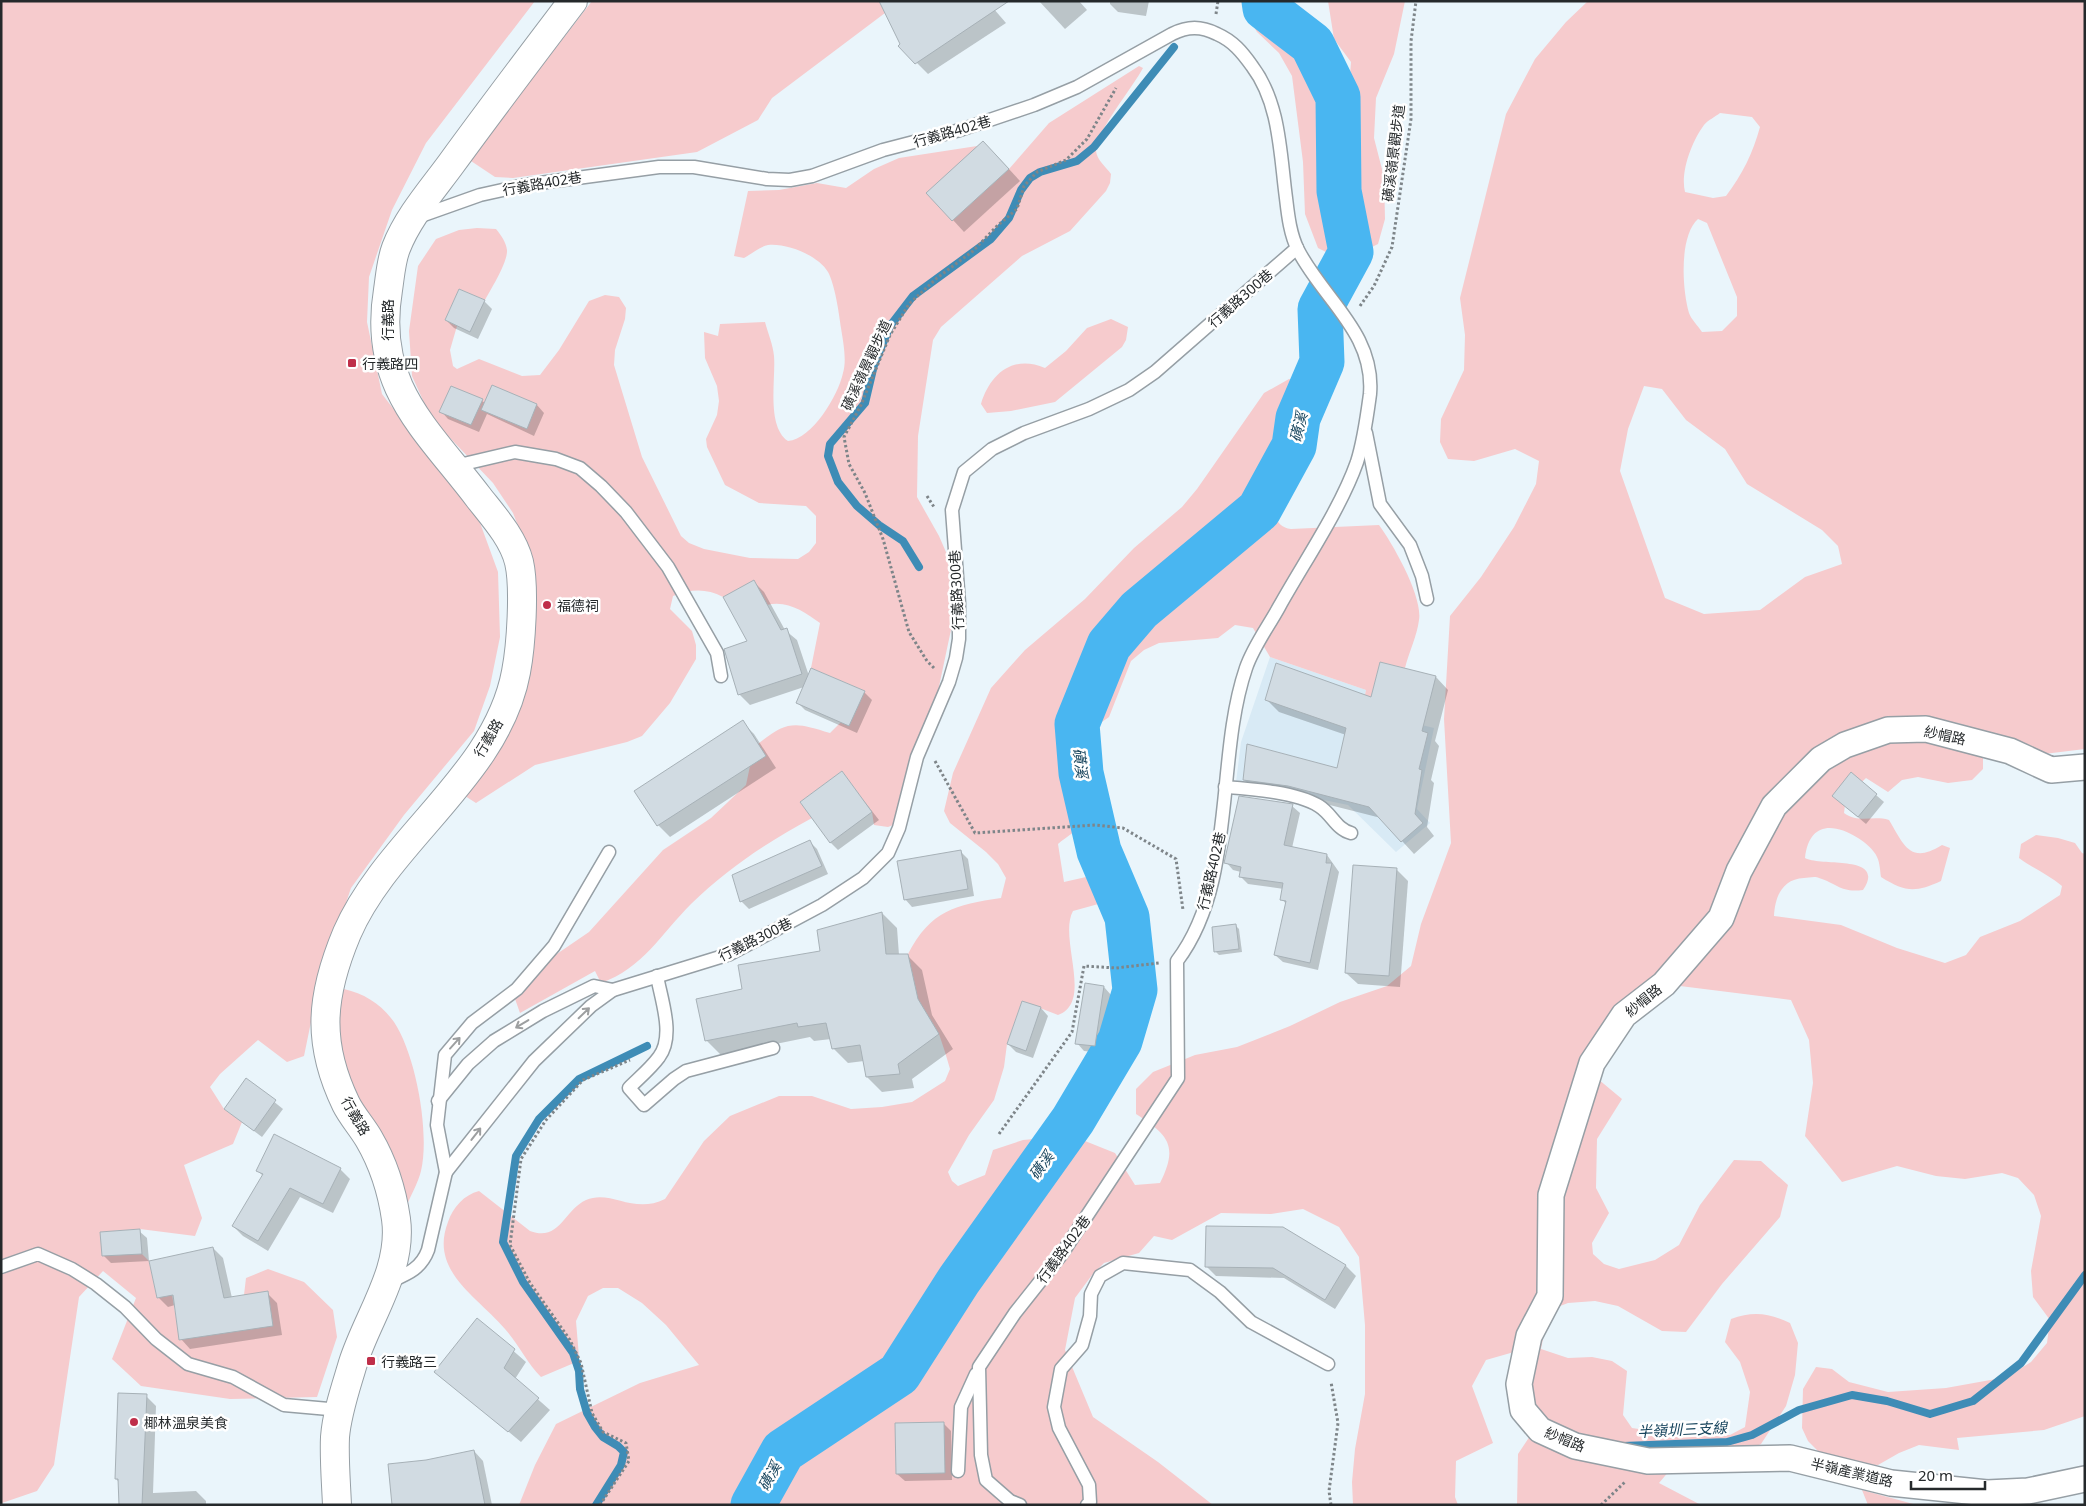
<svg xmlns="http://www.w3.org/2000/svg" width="2086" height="1506" viewBox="0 0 2086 1506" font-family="'Noto Sans','Noto Sans TC',sans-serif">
	<rect width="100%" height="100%" fill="#eaf5fb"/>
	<!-- built -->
	<polygon fill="#d8eaf5" points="1270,657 1366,690 1362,710 1434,728 1417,809 1430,823 1396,852 1348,805 1236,782 1241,742"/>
	<!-- green -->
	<g fill="#f6cbcd" fill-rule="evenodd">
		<polygon points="1,1 535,1 426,143 392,210 369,277 367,322 382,394 479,520 498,572 500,637 490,686 474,731 404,815 351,888 319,983 304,1056 287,1062 258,1040 220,1074 210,1087 224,1109 242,1122 233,1144 184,1165 202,1218 195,1236 140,1229 101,1232 142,1254 149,1261 157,1298 172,1295 180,1340 244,1295 246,1278 268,1269 304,1282 333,1310 337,1337 317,1397 230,1399 141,1386 112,1359 136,1298 103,1271 79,1297 54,1465 37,1491 2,1503"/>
		<polygon points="592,1 879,1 885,13 772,98 758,120 697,152 513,178 495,177 471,161 484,135 521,93"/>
		<path d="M1241,1H1287L1291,16L1309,33L1348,102L1351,62L1334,39L1328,1H1405L1394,54L1376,98L1374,138L1384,177L1385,219L1378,244L1370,248L1344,168C1341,178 1338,189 1336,200C1334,219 1344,240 1326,252L1318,248L1305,214L1303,162L1292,76L1279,53L1257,32L1247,16Z"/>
		<path d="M1588,1H2085V749L2044,754L1958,723L1900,718L1829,743L1713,913L1592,1074L1622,1099L1597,1139L1596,1188L1609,1213L1592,1243L1593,1254L1604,1264L1619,1269L1655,1260L1679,1245L1700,1205L1734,1160L1761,1161L1788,1185L1780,1217L1722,1284L1686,1332L1662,1331L1618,1306L1595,1301L1568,1303L1555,1308L1546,1324L1541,1349L1568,1358L1592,1357L1612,1361L1627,1371L1623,1415L1632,1428L1659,1432L1730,1435L1745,1427L1750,1392L1740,1362L1725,1342L1731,1319C1753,1311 1769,1313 1790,1323L1798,1343L1795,1375L1786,1406L1761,1444L1742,1453L1612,1447L1548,1425L1529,1404L1514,1352L1486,1360L1472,1386L1493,1443L1456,1461L1455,1497L1458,1505H1353L1352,1482L1355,1449L1365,1394V1325L1359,1257L1339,1227L1303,1209L1271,1214L1221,1213L1172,1240L1154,1236L1139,1253L1104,1263L1092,1275L1075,1298L1065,1350L1093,1417L1158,1462L1213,1505H519L535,1465L556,1424L640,1383L699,1365L666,1325L642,1303L618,1288H603L588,1296L576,1321L579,1357L574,1363L541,1377C527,1363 519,1345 505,1329C477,1296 429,1271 448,1222C453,1207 464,1195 479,1191L530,1231C560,1242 564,1210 586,1200C611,1189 633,1215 665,1199L704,1141L730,1116L779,1096H812L851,1109L882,1107L912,1102L945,1081L950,1069L945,1052L939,1034L918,999L908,954C931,910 955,905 1001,898L1006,878L998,864L986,852L950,823L944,811L953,773L991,688L1025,650L1085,599L1134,548L1182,507L1197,489L1264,393L1289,379L1296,381L1306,389L1290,481L1274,515C1278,523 1282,528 1291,529L1379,525C1393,544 1423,597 1419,620C1417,636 1409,652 1405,668L1380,662L1369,705L1363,704L1366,690L1270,657L1253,628L1235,625L1218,638L1159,643L1144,650L1131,661L1109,717L1089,731C1087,760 1100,795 1084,821C1079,830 1066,837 1058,844L1064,882L1108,872C1117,878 1124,886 1120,898L1073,911C1058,938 1094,1002 1058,1015L1022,1001L1007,1044L1004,1067L994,1100L969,1135L948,1172L952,1181L958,1186L985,1175L993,1150L1023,1140L1055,1137L1085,1141L1115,1153L1135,1185L1160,1183C1179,1145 1168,1135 1136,1114V1089L1153,1072L1195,1055L1237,1047L1290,1026L1340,1002L1387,986L1411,966L1421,924L1451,843L1444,719L1450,616L1481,577L1514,527L1536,484L1539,461L1515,449L1474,461L1448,459L1440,442L1441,419L1464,370L1465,335L1460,298L1506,114L1535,59L1566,22ZM1720,113L1752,117L1760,127C1753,153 1742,175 1726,196L1713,198L1685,192C1680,172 1692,141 1704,125C1708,120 1715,117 1720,113ZM1698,219L1707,223L1737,297V316L1722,331L1702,332C1698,326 1691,319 1689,313C1682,289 1679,236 1698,219ZM1644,386L1662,389L1686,420L1725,449L1747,484L1822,530L1838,546L1842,564L1805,577L1760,610L1704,614L1665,598L1620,471L1628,429ZM943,1422L945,1473L896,1474L895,1423Z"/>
		<path d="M1139,66L1143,68C1133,87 1095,133 1096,151C1097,160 1106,167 1111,174L1110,183L1106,191L1070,231L1022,256L941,327L933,340L918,436L917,497L939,536L949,559L952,625L937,696L907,769L893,825L888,827L874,825L872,812L842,771L800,802L812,818C766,843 728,868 691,904C662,933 642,969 601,983L595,971L520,1013L514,996L548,960L589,932L663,850L711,818L746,785L750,766L766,756L758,744C787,720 795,722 830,733L841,722L849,726L865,691L811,668L820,623C804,612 788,600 767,605L754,581L723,597C706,588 691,589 673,596L670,609L692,631L696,645V659L670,703L642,736L627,742L535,765L476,803L465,796L512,715L527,549L513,513L493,483L431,418L412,376L409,331L418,266L436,239L459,230L477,228L496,229C501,235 506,242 507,250C508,262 491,289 485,300L459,289L445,320L457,326L450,350L453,366L457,369L479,359L522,376L540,375L559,350L589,301L605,295L619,297L626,308L625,319L615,350L614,365L642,457L681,536L689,543L704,549L750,558L798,559L809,552L816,543V516L806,506L759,503L725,485L707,447L706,439L717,415L719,401L717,386L705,358L704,332L718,336L720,324L765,322C768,333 773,345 774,356C776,378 766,426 788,441C812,439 838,396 843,373C847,360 843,341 841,328C839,313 835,285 828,272C818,255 786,243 768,245C761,246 751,254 744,258L734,256L748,191L779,190L817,183L846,188L874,169L899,158L977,146L952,221L1009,169L1049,123Z"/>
		<path d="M1111,319L1128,327L1126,340L1122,347L1055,402L1011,411L987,413L981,404C990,374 1013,354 1045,368L1066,351L1087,328Z"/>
		<path d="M1924,742L1962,747L1983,755V769L1972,780L1948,783L1918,777L1902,780L1888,792L1866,778L1846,797L1844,813C1860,824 1872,815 1889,820C1904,845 1910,865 1942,845L1950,848L1941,881C1915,893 1905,892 1881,877C1880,871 1880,863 1877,857C1874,850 1865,842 1858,838C1832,822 1809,823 1805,858C1822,867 1887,854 1863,890C1841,893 1838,884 1819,878C1815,876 1808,878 1804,878C1782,879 1775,897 1774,916L1841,925L1897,948L1945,963L1966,955L1980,937L2020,921L2060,895L2062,886C2049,875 2034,869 2019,858L2021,844L2036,835L2058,838L2075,843L2082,853L2085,854V1416L2044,1430L1957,1438L1959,1450L1919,1445L1899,1453L1878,1465L1860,1464L1820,1453L1808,1441L1802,1428L1803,1389L1816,1367L1832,1369L1849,1382L1888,1392L1946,1388L2007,1377L2031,1362L2047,1343L2050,1320L2033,1297L2031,1271L2041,1216L2034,1195L2018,1178L2002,1173L1965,1179L1936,1176L1897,1166L1842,1182L1805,1136L1813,1083L1809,1040L1791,1000L1680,986L1702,954L1779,812L1817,774L1860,752L1887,743Z"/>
		<path d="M344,989C365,994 381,1004 394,1022C416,1055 430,1133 421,1171C418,1183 411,1195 406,1207L338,1072L337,996Z"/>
		<polygon points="1530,1436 1670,1470 1659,1483 1701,1505 1517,1505 1518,1454"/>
		<polygon points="1862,1490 1917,1505 1868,1505"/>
	</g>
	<!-- shadow -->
	<g fill="#0003">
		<polygon points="987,1 1006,23 928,74 900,46"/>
		<polygon points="1039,1 1079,1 1087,10 1065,29"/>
		<polygon points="1110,1 1149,1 1146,16 1118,12 1110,4"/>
		<polygon points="995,154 1020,181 964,232 953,220"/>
		<polygon points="484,301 492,309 478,339 454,328 446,320"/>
		<polygon points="492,386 537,405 544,413 534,436 487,414 479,432 448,419 441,411 482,401 485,403"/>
		<polygon points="754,582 764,592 785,630 797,640 809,676 864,692 872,700 857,733 805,710 797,702 804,687 750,705 739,694 749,642"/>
		<polygon points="1436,677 1448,690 1435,741 1439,746 1431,780 1434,783 1427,827 1434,836 1414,854 1381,818 1310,800 1256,792 1244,780 1338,769 1346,735 1279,712 1266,699 1372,698"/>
		<polygon points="742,722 754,734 776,768 670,837 658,825 636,791"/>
		<polygon points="842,773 879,820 838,850 830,842"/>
		<polygon points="1876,795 1884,802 1866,824 1833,796"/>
		<polygon points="1292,806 1300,813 1292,848 1327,855 1339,872 1318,970 1283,962 1275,955 1286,904 1282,899 1284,889 1248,884 1241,877 1241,872 1233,870 1226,862"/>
		<polygon points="810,842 817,849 828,874 749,909 741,901"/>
		<polygon points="960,851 968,859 974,896 912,907 905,899"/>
		<polygon points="1396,869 1408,881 1400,987 1358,984 1346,973"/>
		<polygon points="882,913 897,928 899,955 907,955 922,970 932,1015 953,1049 912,1079 914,1088 882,1092 867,1077 864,1061 848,1063 833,1048 831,1039 814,1041 810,1037 721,1055 706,1040 743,990 822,952"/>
		<polygon points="1236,926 1239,929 1242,952 1219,955 1216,952"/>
		<polygon points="1104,987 1111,995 1102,1053 1084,1051 1077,1043"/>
		<polygon points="1023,1002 1041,1008 1048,1016 1033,1058 1016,1052 1008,1044"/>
		<polygon points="247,1080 283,1109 262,1137 225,1109"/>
		<polygon points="340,1169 350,1179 333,1213 300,1197 268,1251 243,1236 233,1226 263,1176 257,1170"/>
		<polygon points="1282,1229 1346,1266 1356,1276 1335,1309 1284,1278 1216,1276 1206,1266"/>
		<polygon points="139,1231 147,1238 149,1261 111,1263 103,1255"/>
		<polygon points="213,1248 223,1258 232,1298 267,1293 277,1303 282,1335 190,1349 181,1339 175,1305 168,1307 158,1297"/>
		<polygon points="478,1320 526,1362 515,1379 550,1410 521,1442 436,1372"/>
		<polygon points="146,1396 156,1406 153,1493 196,1491 206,1501 206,1505 120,1505 119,1482 116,1479"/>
		<polygon points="943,1423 951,1431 952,1480 905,1481 897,1474"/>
		<polygon points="474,1451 483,1461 492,1505 394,1505 426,1461"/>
	</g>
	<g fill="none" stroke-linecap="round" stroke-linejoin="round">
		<!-- stream -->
		<g stroke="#3e8cb6" stroke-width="8">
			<polyline points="919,567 903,541 879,525 857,506 838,482 828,456 830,444 865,403 874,365 890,326 913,296 991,239 1009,218 1021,190 1030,178 1040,172 1077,161 1094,147 1174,47"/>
			<polyline points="1623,1446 1727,1442 1752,1435 1799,1410 1852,1395 1887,1401 1930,1414 1973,1401 2021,1363 2085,1275"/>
			<polyline points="596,1505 621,1465 624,1452 618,1446 603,1437 595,1427 587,1413 580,1389 579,1371 573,1353 523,1282 503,1242 516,1156 539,1119 579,1079 647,1046"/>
		</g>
		<!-- river -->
		<polyline stroke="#49b6f1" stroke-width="45" points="753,1505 783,1451 899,1374 959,1280 1073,1120 1120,1041 1135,990 1127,917 1099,851 1081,773 1077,724 1109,645 1139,610 1259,510 1294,446 1298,418 1322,362 1320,309 1351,252 1339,191 1338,97 1312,44 1265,8 1264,1"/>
	</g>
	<!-- building -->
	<g fill="#d1dbe2" stroke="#a7b1b7">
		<polygon points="879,1 1009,1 915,64 898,46 900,44"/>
		<polygon points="983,141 1009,169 952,221 926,193"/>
		<polygon points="459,289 485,300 470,332 445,320"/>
		<polygon points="492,385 537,404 527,429 481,410"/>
		<polygon points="451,386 483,399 471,425 439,412"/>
		<polygon points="754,580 781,630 787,628 802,674 738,695 724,649 747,641 723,597"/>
		<polygon points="1380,662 1436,676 1422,731 1428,733 1419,769 1422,770 1415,814 1423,823 1401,842 1369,807 1288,786 1243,780 1247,744 1337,768 1346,728 1265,700 1276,663 1371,697"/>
		<polygon points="811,668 865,691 849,726 796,703"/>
		<polygon points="743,720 766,756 657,826 634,791"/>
		<polygon points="842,771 872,812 830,843 800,802"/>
		<polygon points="1851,772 1877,794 1858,817 1832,796"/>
		<polygon points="1239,796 1293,804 1284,845 1327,854 1326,863 1332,863 1310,963 1274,955 1286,901 1280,900 1283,883 1239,877 1241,867 1224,863"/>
		<polygon points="810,840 822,866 740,902 732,875"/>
		<polygon points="961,850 968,889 904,900 897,861"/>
		<polygon points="1353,865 1397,868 1389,976 1345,973"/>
		<polygon points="882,912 886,954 908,954 918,999 939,1034 898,1064 900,1074 866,1077 860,1045 832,1049 826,1023 798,1027 797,1023 705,1041 696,999 742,989 738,965 820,951 817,930"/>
		<polygon points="1236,924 1239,949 1214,952 1212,927"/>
		<polygon points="1085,983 1104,986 1095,1046 1075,1044"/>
		<polygon points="1022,1001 1041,1007 1026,1051 1007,1044"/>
		<polygon points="246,1078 276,1100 254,1131 224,1109"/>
		<polygon points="274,1134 341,1168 323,1204 290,1188 258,1241 232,1226 263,1174 256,1171"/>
		<polygon points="1206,1226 1283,1227 1346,1265 1325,1300 1273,1268 1205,1267"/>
		<polygon points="140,1229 142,1254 102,1256 100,1232"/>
		<polygon points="213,1247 224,1298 268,1291 273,1326 179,1340 173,1295 157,1298 149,1261"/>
		<polygon points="477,1318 515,1349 504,1368 539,1398 508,1432 434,1372"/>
		<polygon points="118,1393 147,1394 142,1505 119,1505 118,1479 115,1479"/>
		<polygon points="944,1422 945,1473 896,1474 895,1423"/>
		<polygon points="474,1450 485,1505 392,1505 388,1464 426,1460"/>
	</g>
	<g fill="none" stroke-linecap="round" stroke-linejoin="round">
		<!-- service casing -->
		<g stroke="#969fa5" stroke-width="15">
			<g id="service">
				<path d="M418,217L480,195L525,185L659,167H694L767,179L790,180L812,176L883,150L960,130L1034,105L1077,87L1172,34C1188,26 1201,26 1217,34C1233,41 1242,52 1252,66C1280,103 1280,153 1286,198C1288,215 1290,234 1298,250C1323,299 1375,333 1370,394C1367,416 1364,440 1357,462C1340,510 1304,562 1279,607C1268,627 1253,647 1246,668C1215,759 1237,882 1177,961L1178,1078L1061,1255L1015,1313L979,1367L981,1455L986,1480L1010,1501L1020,1505"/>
				<polyline points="1366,433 1380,504 1410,545 1422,576 1427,599"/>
				<polyline points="455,466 515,452 556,459 580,468 601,486 626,512 668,567 717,653 721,676"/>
				<path d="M1225,787C1252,789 1296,792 1319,806C1332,814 1336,829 1351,833"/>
				<path d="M657,976C661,999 675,1036 659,1057C651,1068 639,1078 629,1088L644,1105L674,1079L686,1071L773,1048"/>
				<polyline points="438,1101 468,1064 494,1041 543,1011 594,986 613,990"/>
				<polyline points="446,1172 534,1061 591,1006 613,990 730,954 822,905 863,878 888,853 899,828 917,757 949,682 956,658 959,639 959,603 952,510 964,472 992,449 1024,433 1089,409 1129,390 1155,372 1297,248"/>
				<polyline points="1,1267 38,1254 72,1269 96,1284 125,1307 156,1339 188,1364 233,1377 284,1405 340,1410"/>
				<path d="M389,1282C407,1274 421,1269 428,1250L446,1172L437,1125L445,1055L472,1023L517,989L554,946L609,852"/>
				<polyline points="958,1471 961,1407 976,1374"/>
				<polyline points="1087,1505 1090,1502 1089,1485 1059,1428 1054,1407 1061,1369 1082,1345 1090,1316 1091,1294 1100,1276 1123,1263 1190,1270 1220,1292 1251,1322 1328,1364"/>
			</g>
		</g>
		<!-- minor casing -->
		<g stroke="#969fa5" stroke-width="28">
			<polyline id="minor" points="2085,767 2051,770 2010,751 1926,729 1888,730 1845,745 1821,759 1774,806 1739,871 1721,918 1664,984 1624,1015 1592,1063 1551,1195 1550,1296 1529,1336 1519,1384 1523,1410 1540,1430 1575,1446 1648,1461 1790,1458 1891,1483 1987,1493 2028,1491 2085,1479"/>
		</g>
		<!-- tertiary casing -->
		<g stroke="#969fa5" stroke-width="30">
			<path id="tertiary" d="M337,1505C336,1482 334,1459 335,1437C337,1412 346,1387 353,1363C368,1316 403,1270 396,1219C392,1191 383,1163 369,1139C362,1127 352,1116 346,1104C316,1042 321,995 347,933C388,839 497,775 516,672C521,646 525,588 519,562C513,538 494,517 479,498C426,428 372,386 388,290C390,277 391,261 396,248C408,217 432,190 451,164C491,109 532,55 573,1"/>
		</g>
		<!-- path -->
		<g stroke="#7e8589" stroke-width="3" stroke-dasharray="2.5 2.5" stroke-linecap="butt">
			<polyline points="1216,14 1218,1"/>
			<polyline points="1360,306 1374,286 1392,247 1411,119 1411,41 1416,1"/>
			<polyline points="927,496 934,507"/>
			<polyline points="934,668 927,661 909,632 883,539 865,493 849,464 844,437 861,405 890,335 909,304 937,278 973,251 997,226 1017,209 1024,186 1037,172 1066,160 1087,139 1116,88"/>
			<polyline points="935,761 975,833 1095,825 1123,828 1176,859 1183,910"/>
			<polyline points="999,1134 1072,1032 1084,966 1116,968 1159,963"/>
			<polyline points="600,1505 629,1461 626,1443 603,1432 592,1413 581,1363 570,1340 530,1283 510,1245 521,1159 546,1120 583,1080 630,1060"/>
			<polyline points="1331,1505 1329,1491 1338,1423 1331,1382"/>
			<polyline points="1601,1505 1626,1481"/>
		</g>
		<!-- service -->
		<use href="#service" stroke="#fff" stroke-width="12"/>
		<!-- minor -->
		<use href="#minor" stroke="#fff" stroke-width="25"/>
		<!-- tertiary -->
		<use href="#tertiary" stroke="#fff" stroke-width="28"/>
	</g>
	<!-- one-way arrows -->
	<defs><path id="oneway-shaft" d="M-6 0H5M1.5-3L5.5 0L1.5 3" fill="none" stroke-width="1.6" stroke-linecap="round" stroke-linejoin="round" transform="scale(1.25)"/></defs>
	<g stroke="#9d9fa0">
		<use href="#oneway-shaft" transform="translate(584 1013) rotate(-44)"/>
		<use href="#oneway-shaft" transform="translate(522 1024) rotate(149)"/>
		<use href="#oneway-shaft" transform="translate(455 1043) rotate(-48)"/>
		<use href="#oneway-shaft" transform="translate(476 1134) rotate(-52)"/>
	</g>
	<!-- markers -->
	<g fill="#bf2e49" stroke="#fff" stroke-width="2">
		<rect x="347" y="358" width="10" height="10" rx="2.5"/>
		<circle cx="547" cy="605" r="5"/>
		<rect x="366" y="1356" width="10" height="10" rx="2.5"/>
		<circle cx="134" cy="1422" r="5"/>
	</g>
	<g text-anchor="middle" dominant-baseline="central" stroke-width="5" stroke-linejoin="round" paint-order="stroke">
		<!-- street labels -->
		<g font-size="14" fill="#25292b" stroke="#fff">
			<text transform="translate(952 131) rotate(-16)">行義路402巷</text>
			<text transform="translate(1393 153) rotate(-83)">磺溪嶺景觀步道</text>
			<text transform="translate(542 183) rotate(-10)">行義路402巷</text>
			<text transform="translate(1240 298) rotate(-41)">行義路300巷</text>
			<text transform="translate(387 320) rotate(-90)">行義路</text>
			<text transform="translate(866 365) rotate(-65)">磺溪嶺景觀步道</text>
			<text transform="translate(956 590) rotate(-93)">行義路300巷</text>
			<text transform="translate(1945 735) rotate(12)">紗帽路</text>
			<text transform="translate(488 738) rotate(-59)">行義路</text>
			<text transform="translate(1211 871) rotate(-77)">行義路402巷</text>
			<text transform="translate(755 939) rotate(-26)">行義路300巷</text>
			<text transform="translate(1643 1000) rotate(-39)">紗帽路</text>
			<text transform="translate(356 1116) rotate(60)">行義路</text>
			<text transform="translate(1063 1249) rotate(-54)">行義路402巷</text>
			<text transform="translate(1565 1439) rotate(22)">紗帽路</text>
			<text transform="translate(1852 1472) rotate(13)">半嶺產業道路</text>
		</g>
		<!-- poi labels -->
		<g font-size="14" fill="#25292b" stroke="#fff" text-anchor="start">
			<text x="362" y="363">行義路四</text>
			<text x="557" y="605">福德祠</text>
			<text x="381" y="1361">行義路三</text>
			<text x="144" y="1422">椰林溫泉美食</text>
		</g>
		<!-- water labels -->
		<g font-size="15" font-style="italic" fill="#18455d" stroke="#fff">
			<text transform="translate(1298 427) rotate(-76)">磺溪</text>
			<text transform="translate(1081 763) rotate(83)">磺溪</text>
			<text transform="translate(1041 1165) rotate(-54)">磺溪</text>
			<text transform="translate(1682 1429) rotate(-3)">半嶺圳三支線</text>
			<text transform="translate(769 1476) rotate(-61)">磺溪</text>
		</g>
	</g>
	<!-- border -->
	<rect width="2086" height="1506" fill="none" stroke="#25292b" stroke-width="5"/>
	<!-- scale -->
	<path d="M1911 1481v8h74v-8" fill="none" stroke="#25292b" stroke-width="2.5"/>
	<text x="1918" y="1481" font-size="15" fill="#25292b" stroke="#ffffff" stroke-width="4" paint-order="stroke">20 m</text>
</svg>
